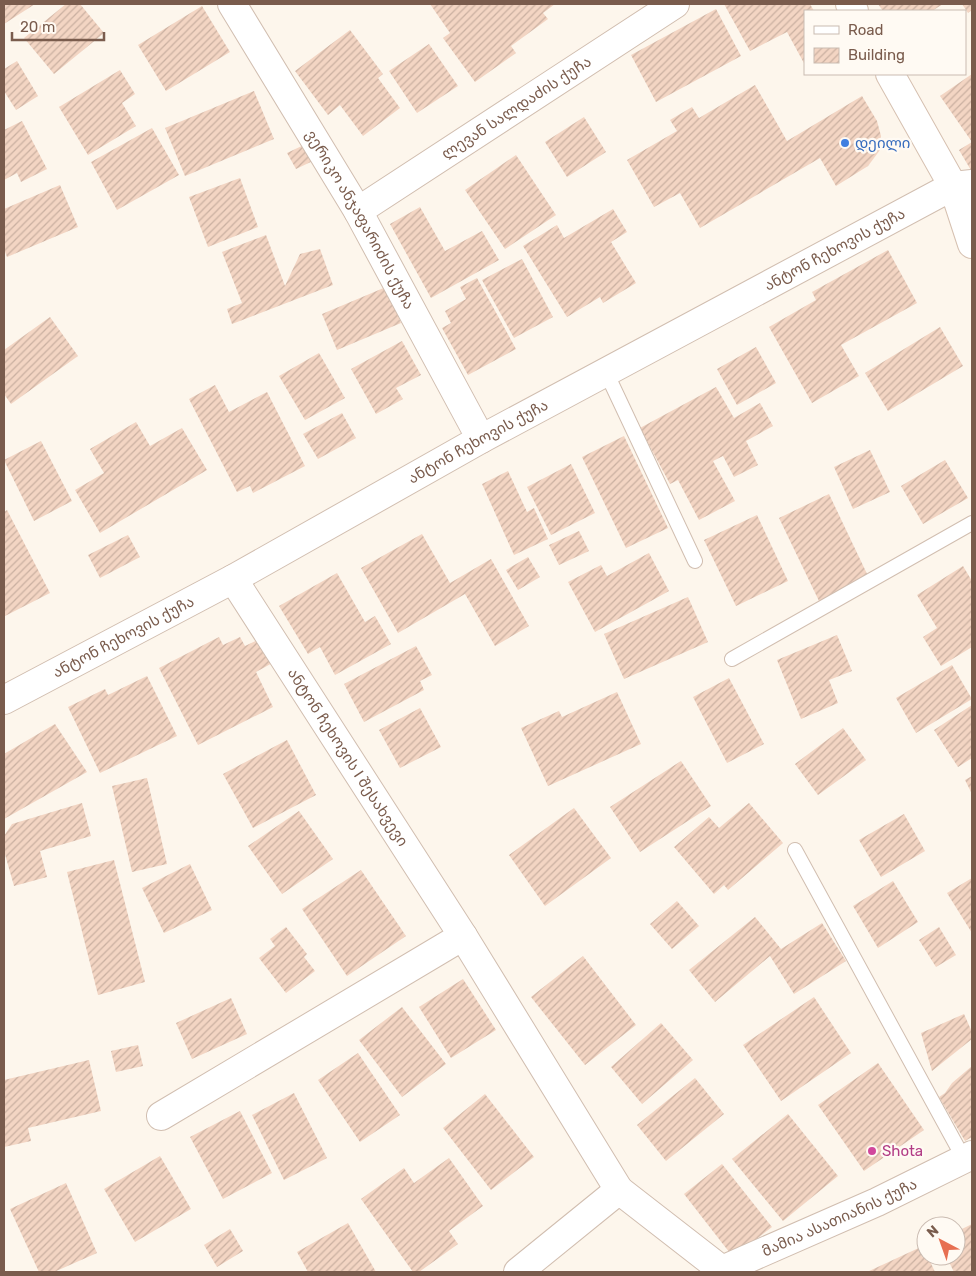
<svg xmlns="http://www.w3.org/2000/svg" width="976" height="1276" viewBox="0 0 976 1276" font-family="Rubik,'Noto Sans Georgian',sans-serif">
	<defs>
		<pattern id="building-hatch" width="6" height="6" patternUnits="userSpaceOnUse" patternTransform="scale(1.25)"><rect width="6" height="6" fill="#f3d5c3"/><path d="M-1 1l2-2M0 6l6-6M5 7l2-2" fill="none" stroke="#cab0a1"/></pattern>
	</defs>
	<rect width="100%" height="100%" fill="#fdf6ec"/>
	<!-- building -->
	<g fill="url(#building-hatch)">
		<polygon points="4,4 35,4 4,24"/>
		<polygon points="66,4 80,4 104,33 54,74 24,38"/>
		<polygon points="430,4 555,4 543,13 548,19 511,46 516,53 475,82 443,38 450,33"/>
		<polygon points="724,4 810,4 814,11 805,11 805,65 787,32 750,51"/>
		<polygon points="878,4 943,4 932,11 883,11"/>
		<polygon points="962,4 972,4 972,10 968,13"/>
		<polygon points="202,6 230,52 166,91 138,45"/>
		<polygon points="716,9 741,56 656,102 631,55"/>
		<polygon points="350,30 383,74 378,78 400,108 363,136 340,105 328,115 295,71"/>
		<polygon points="429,44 458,86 417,113 389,71"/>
		<polygon points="17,61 38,96 16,110 4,91 4,69"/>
		<polygon points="120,70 135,94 122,103 136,126 88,155 59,107"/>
		<polygon points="972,74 972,172 959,150 972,142 940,96"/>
		<polygon points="755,85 787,141 862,96 877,121 881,136 880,150 868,166 836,186 820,158 700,228 680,193 654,207 627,160 677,131 670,120 692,107 699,118"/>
		<polygon points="254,91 274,139 185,176 165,128"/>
		<polygon points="584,117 606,152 567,177 545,142"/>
		<polygon points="22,121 47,169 21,182 17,173 4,180 4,130"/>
		<polygon points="152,128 179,175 117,210 91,162"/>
		<polygon points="308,143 317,159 296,169 287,153"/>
		<polygon points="516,155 556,215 505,249 465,190"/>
		<polygon points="240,178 258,227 208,247 189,197"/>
		<polygon points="60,185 78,227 7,257 4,249 4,209"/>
		<polygon points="420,207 445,251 482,231 499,260 431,298 390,224"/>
		<polygon points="613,209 627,232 611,242 636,283 603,303 600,297 567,317 523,246 557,225 564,238"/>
		<polygon points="266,235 285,286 300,254 320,249 333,285 232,324 227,309 242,303 222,252"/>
		<polygon points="888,250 917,303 841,345 859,376 812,403 769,327 816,300 812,292"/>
		<polygon points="522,259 553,317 514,338 482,280"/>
		<polygon points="477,278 516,349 468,375 442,328 451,323 445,311 466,299 460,287"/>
		<polygon points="386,287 401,323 337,350 322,314"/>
		<polygon points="50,317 78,356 11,404 4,394 4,350"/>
		<polygon points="940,327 963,366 888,411 865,373"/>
		<polygon points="402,341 421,375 396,388 403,399 376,414 351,369"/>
		<polygon points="756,347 776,383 737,405 717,369"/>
		<polygon points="319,353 345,398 305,420 279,376"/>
		<polygon points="215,385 229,412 267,392 305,466 253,493 250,486 237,492 189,399"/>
		<polygon points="716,387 734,418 760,403 773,426 746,441 758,465 734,477 723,456 713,461 735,501 699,520 678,480 670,484 640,428"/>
		<polygon points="342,413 356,438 318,459 303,434"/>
		<polygon points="136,422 150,446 182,428 207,470 100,533 75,490 104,473 90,449"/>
		<polygon points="624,436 668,528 626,548 582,457"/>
		<polygon points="41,441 72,501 34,521 4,460"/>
		<polygon points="870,450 890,492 853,509 834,467"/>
		<polygon points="945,460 968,498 923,524 901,486"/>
		<polygon points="571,464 595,513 551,535 527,487"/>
		<polygon points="508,471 527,512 534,508 548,539 514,555 482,484"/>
		<polygon points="829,494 869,578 819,601 779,518"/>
		<polygon points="7,510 50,593 5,616 4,512"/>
		<polygon points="757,515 788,581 736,606 704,540"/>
		<polygon points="579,531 589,551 559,565 549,545"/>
		<polygon points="422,534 450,583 491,559 529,626 495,646 465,594 398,633 361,568"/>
		<polygon points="128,535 140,557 100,578 88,555"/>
		<polygon points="649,553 669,591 595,632 568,582 601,565 607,576"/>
		<polygon points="528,557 540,577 518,590 506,570"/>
		<polygon points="963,566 972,581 972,647 941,666 923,637 937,628 917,595"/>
		<polygon points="337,573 365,622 375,616 391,644 335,675 320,647 308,654 279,606"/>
		<polygon points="688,597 708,642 624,679 604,634"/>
		<polygon points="837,635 852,671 829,680 838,703 801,719 777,660"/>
		<polygon points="219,637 223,645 240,637 245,646 264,637 276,661 256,672 273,707 198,745 159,668"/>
		<polygon points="416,646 432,675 420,681 424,690 364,722 344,684"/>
		<polygon points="952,665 972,699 916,733 896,698"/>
		<polygon points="147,676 177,736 100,773 68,707 105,689 108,695"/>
		<polygon points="729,678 764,744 727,763 693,697"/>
		<polygon points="617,692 641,744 548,786 521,728 559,711 562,717"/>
		<polygon points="972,705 972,758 958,767 934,730"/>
		<polygon points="420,708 441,747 400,768 379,730"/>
		<polygon points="55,724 87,772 4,819 4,754"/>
		<polygon points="843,728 866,760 818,795 795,764"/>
		<polygon points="287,740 316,795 253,828 223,774"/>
		<polygon points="681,761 711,806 640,852 610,807"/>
		<polygon points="972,776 972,794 965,780"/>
		<polygon points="147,778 167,864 132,872 112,786"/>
		<polygon points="82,803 91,836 40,851 47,877 14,886 4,851 4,836 12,824"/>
		<polygon points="749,803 783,843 728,890 724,885 714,894 674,847 709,817 719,828"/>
		<polygon points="574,808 611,858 545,906 509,855"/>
		<polygon points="299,811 333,859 282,894 248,846"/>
		<polygon points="904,814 925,851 881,877 859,840"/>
		<polygon points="114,860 145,982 98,995 67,872"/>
		<polygon points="190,864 212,910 164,933 142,888"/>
		<polygon points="361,870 406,936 347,976 302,909"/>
		<polygon points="972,878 972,933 947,893"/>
		<polygon points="893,881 918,922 878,948 853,906"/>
		<polygon points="677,901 699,926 672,949 650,924"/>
		<polygon points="755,917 781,949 822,923 846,961 794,994 770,956 715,1002 689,970"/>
		<polygon points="286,927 307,954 304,957 315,971 286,993 259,958 275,946 270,939"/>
		<polygon points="939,927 956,955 936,967 919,940"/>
		<polygon points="583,956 636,1025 585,1065 531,997"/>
		<polygon points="463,979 496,1030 451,1058 419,1007"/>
		<polygon points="814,997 851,1053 781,1101 743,1045"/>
		<polygon points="231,998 247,1034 192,1059 176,1023"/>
		<polygon points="402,1007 446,1064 402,1097 359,1040"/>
		<polygon points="964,1014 972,1032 972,1039 932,1071 921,1033"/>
		<polygon points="661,1023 693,1060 642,1104 611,1067"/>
		<polygon points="138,1045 143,1066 116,1072 111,1051"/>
		<polygon points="358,1053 400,1115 360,1142 318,1080"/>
		<polygon points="89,1060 101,1111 28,1128 31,1141 4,1147 4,1080"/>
		<polygon points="878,1063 924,1130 864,1171 818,1105"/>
		<polygon points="972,1066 972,1137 965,1141 939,1097 945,1093 952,1083"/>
		<polygon points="695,1078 724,1114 666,1161 637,1125"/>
		<polygon points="294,1093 327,1158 284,1180 252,1115"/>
		<polygon points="485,1094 534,1157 491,1190 443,1128"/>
		<polygon points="240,1111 272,1173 223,1199 190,1137"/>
		<polygon points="788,1114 838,1176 783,1221 732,1159"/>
		<polygon points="160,1156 191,1209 135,1242 104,1189"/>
		<polygon points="449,1158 483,1206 449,1231 458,1244 419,1272 413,1272 361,1199 404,1168 414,1183"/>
		<polygon points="722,1164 772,1227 733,1257 684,1194"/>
		<polygon points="66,1183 97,1253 54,1272 39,1272 10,1209"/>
		<polygon points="348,1223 376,1272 308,1272 297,1252"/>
		<polygon points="972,1224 972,1272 954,1272 946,1256 956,1256 956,1232"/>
		<polygon points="230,1229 243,1251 217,1267 204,1245"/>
		<polygon points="923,1246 935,1272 867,1272"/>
	</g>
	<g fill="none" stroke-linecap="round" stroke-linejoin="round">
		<!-- service casing -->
		<g stroke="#d1beb0" stroke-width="16">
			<g id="service">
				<polyline points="606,372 695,561"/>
				<polyline points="732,659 972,523"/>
				<polyline points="795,850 964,1159"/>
			</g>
		</g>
		<!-- minor casing -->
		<g stroke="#d1beb0" stroke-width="30">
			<g id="minor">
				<path id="s1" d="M232,4L358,211L481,439"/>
				<path id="s2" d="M358,211L675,4"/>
				<path id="s3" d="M233,579L463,936L619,1190"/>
				<path id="s4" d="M4,700L233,579L481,439L953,186"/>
				<polyline points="161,1116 463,936"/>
				<path id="s5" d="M518,1272L619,1190L722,1270L877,1202L972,1155"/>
			</g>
		</g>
		<!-- tertiary casing -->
		<g stroke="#d1beb0" stroke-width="30">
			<polyline id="tertiary" points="953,186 972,184"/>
		</g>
		<!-- secondary casing -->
		<g stroke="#d6c0b0" stroke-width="30">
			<g id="secondary">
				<polyline points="850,4 854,11"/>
				<polyline points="890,74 953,186 972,244"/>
			</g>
		</g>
		<!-- service -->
		<use href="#service" stroke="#fff" stroke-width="14"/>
		<!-- minor -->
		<use href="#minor" stroke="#fff" stroke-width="28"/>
		<!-- tertiary -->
		<use href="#tertiary" stroke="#fff" stroke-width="28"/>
		<!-- secondary -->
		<use href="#secondary" stroke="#fff" stroke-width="28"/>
	</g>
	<!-- markers -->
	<circle fill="#3f7fe0" stroke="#fffaf3" stroke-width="2" cx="845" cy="143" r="5"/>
	<circle fill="#d1479c" stroke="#fffaf3" stroke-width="2" cx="872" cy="1151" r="5"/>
	<g text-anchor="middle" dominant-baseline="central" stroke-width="4.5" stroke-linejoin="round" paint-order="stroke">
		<!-- street labels -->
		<g font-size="15" fill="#7a5c4d" stroke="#fffaf3">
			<text stroke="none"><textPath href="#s2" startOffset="189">ლევან სალდაძის ქუჩა</textPath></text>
			<text stroke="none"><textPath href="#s1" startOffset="251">ვერიკო ანჯაფარიძის ქუჩა</textPath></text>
			<text stroke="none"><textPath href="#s4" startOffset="945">ანტონ ჩეხოვის ქუჩა</textPath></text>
			<text stroke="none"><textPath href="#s4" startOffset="540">ანტონ ჩეხოვის ქუჩა</textPath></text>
			<text stroke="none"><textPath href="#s4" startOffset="135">ანტონ ჩეხოვის ქუჩა</textPath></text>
			<text stroke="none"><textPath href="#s3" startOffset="212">ანტონ ჩეხოვის I შესახვევი</textPath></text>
			<text stroke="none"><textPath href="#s5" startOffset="389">მამია ასათიანის ქუჩა</textPath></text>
		</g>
		<!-- shop labels -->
		<g font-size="15" fill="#366cbe" stroke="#fffaf3" text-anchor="start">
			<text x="855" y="143">დეილი</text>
		</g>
		<!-- hotel labels -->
		<g font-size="15" fill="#b23c85" stroke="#fffaf3" text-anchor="start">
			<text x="882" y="1151">Shota</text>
		</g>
	</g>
	<!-- border -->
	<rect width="976" height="1276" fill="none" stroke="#7a5c4d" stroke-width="10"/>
	<!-- legend -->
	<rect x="804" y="10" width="162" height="65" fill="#fffaf3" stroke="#cabbb1"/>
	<rect x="814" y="26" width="25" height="8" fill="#ffffff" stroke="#cabbb1"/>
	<text x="848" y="35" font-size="15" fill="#7a5c4d">Road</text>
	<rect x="814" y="48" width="25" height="15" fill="url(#building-hatch)" stroke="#cabbb1"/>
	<text x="848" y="60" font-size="15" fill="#7a5c4d">Building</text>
	<!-- north arrow -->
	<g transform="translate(941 1241) rotate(319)"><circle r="24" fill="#fffaf3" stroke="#cabbb1"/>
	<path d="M0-4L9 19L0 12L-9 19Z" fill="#e76f51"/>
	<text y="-8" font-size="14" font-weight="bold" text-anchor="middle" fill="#7a5c4d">N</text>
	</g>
	<!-- scale -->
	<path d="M12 32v8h92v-8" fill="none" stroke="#7a5c4d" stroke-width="2.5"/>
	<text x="20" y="32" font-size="15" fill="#7a5c4d" stroke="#fffaf3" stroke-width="4" paint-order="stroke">20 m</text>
</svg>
